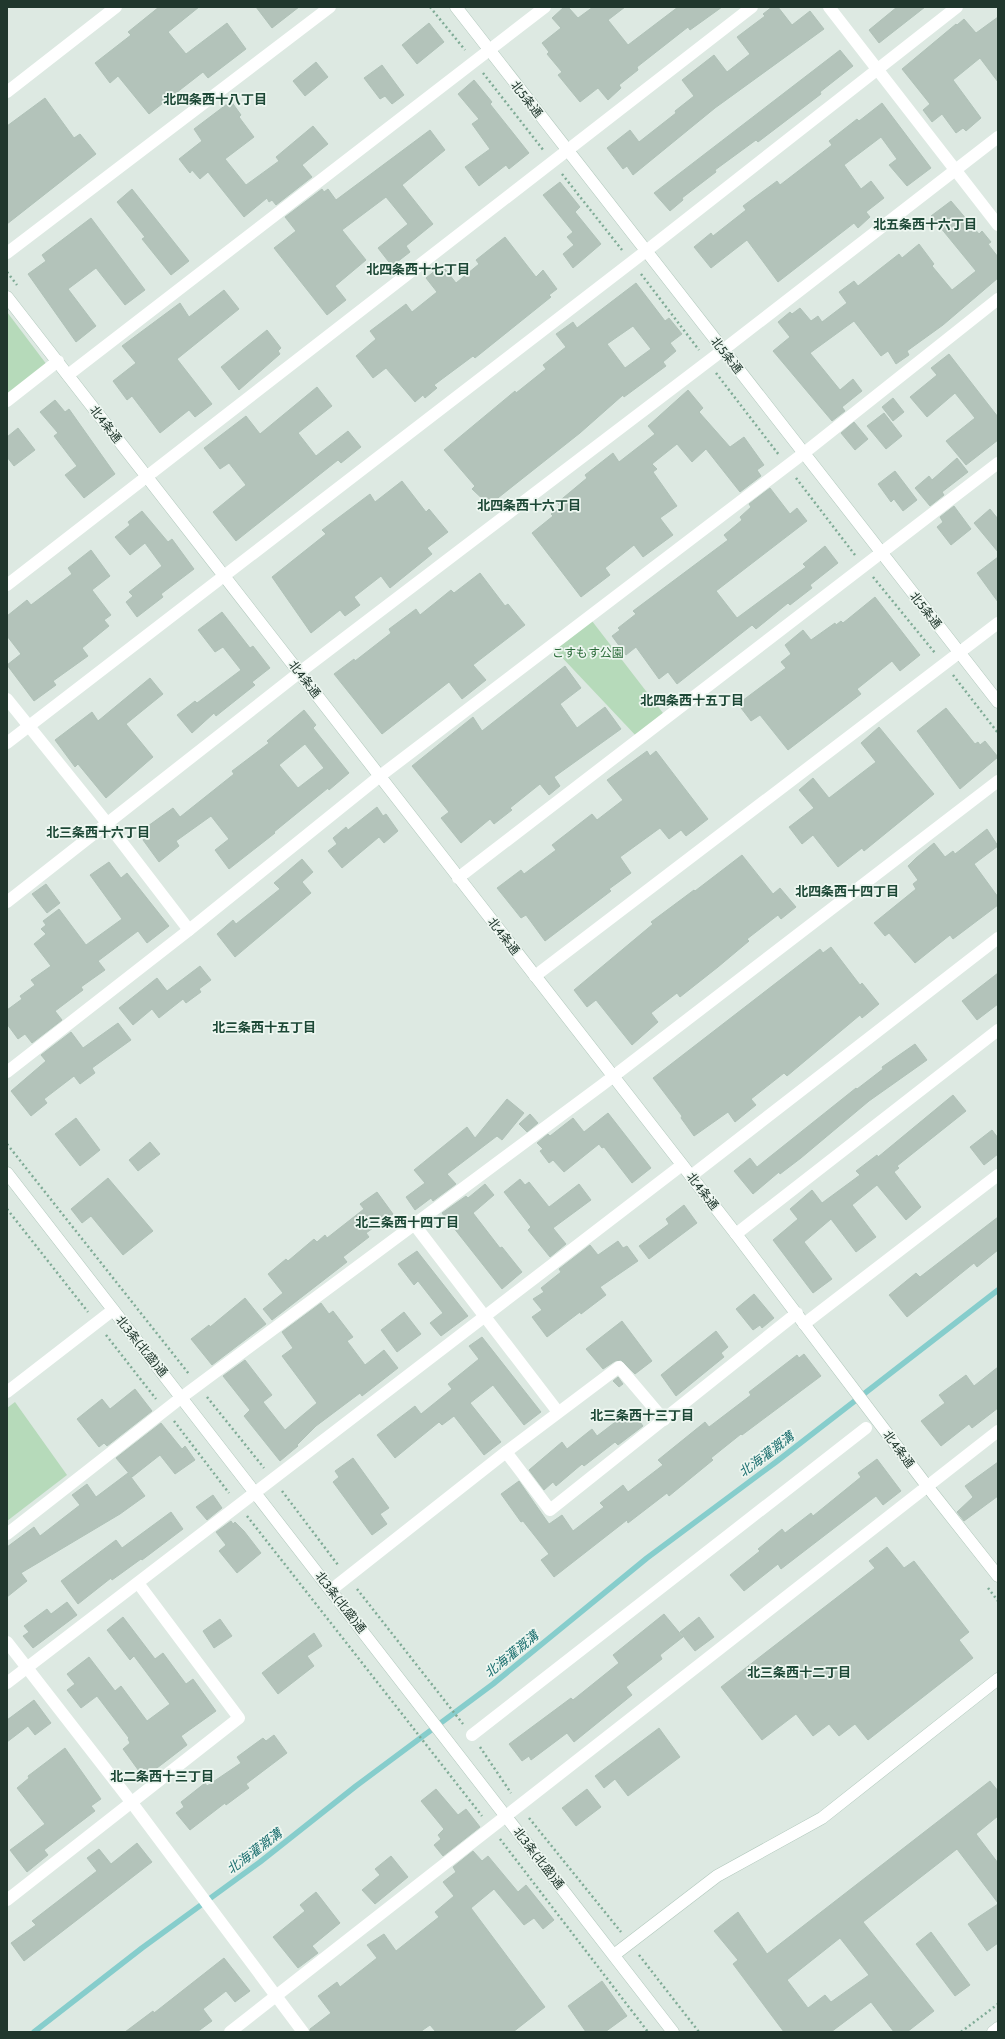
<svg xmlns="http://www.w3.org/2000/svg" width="1005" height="2039" viewBox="0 0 1005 2039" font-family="Cabin,'Noto Sans JP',sans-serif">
	<rect width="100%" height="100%" fill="#dde9e2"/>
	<!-- green -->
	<g fill="#b6daba">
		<polygon points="7,312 47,365 7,396"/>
		<polygon points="592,621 666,717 639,739 555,650"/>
		<polygon points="15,1402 67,1475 7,1521 7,1408"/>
	</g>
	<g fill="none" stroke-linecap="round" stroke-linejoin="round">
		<!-- stream -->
		<polyline stroke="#86cdcc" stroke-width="5.5" points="34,2032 142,1948 260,1862 356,1786 493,1684 647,1558 776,1462 998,1290"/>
	</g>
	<!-- building -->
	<g fill="#b3c3ba" stroke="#b0c2b8" fill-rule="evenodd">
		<polygon points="159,7 199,7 168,32 186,54 227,23 246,49 208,78 203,72 149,114 118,76 110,83 95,63 131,35 128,32"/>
		<polygon points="256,7 299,7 272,28"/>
		<polygon points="564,7 568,7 578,18 593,7 625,7 608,20 628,45 678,7 722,7 690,30 688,27 637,67 638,70 619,85 621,88 608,100 598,88 580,102 558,75 562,72 547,54 549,52 542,43 561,28 552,18"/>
		<polygon points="772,7 778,7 792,25 810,11 824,29 715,108 633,175 627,166 623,169 607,148 630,130 639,142 676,113 675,111 694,96 682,80 714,55 727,72 750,54 737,37 765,16 763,14"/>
		<polygon points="897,7 925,7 879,43 869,30"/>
		<polygon points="998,17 998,82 980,58 953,80 981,118 966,131 963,128 956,133 942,114 932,122 923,110 930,104 902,69 956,24 957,25 964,19 976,33"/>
		<polygon points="429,23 444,42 417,64 402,45"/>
		<polygon points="840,50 853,66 820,92 821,94 758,142 756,140 715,170 716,172 682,198 683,200 670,211 654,193"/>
		<polygon points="316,62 328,77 305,96 293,81"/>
		<polygon points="382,65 404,95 392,104 385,96 380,99 364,78"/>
		<polygon points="474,80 492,102 490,104 529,153 509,169 506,165 479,186 465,167 490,149 472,124 479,119 458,94"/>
		<polygon points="45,98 74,138 80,134 96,154 7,224 7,126"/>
		<polygon points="231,101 241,115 239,117 254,137 225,159 246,185 279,161 276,157 313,126 328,144 302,165 312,177 276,205 272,200 269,202 267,198 244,217 208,172 200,179 192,170 190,173 179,159 202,141 194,129"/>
		<polygon points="882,103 931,168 907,186 889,165 897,159 881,137 844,165 861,189 871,181 884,198 866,212 870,217 858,228 854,223 778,282 747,240 711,268 694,247 711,233 713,236 746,210 743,206 777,181 780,185 832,145 829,141 857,119 859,121"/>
		<polygon points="430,130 445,150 402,185 433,224 406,246 410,252 392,266 378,248 408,224 386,197 342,230 366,260 335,286 346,300 327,315 274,248 296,231 285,217 322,189 324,192 328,189 336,200"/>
		<polygon points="560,182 580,207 575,212 601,244 573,268 563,254 574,245 567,237 573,232 543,195"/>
		<polygon points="132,189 189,261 171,275 142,239 145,237 117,202"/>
		<polygon points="951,201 979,234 982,231 991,242 988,244 998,257 998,278 943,325 907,351 909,355 896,364 888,351 881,356 854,321 810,353 840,390 853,379 862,391 842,407 845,411 832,421 773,351 790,337 778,322 790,312 792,314 800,308 811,321 818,316 822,322 847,303 839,292 854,281 858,286 899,254 902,258 919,244 934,264 932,266 952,290 976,271 931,216"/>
		<polygon points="91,218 145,290 125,305 96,268 68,289 96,326 76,342 28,274 46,261 42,255"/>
		<polygon points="505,237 536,277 543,270 557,289 549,295 551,297 475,358 473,356 434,385 437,388 425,398 423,395 415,402 386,368 373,378 356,356 376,339 370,331 406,304 412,312 437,292 426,278 442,265 456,283 479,264 476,260"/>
		<path d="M636,283L665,321L669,318L682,334L670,343L676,351L663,362L666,366L624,397L623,395L580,433L489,505L472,489L475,486L444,450L515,391L516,393L546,369L543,365L566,347L556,334L573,322L577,328ZM633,326L651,349L625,368L607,344Z"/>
		<polygon points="224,290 239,309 177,359 212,404 195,417 189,410 160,433 132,396 127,400 113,381 136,363 122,346 180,303 189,317"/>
		<polygon points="267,330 281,348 278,351 280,354 239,390 221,367"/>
		<polygon points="949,354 998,417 998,440 966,465 946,441 975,418 955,393 927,417 910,397 937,375 931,368"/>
		<polygon points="317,387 332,406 298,433 316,456 348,431 361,447 341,463 338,460 236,541 213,512 246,485 229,463 220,469 204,448 246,416 260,434"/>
		<polygon points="688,390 703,408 699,412 730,447 744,437 764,465 757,470 761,476 740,492 706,449 692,462 677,444 652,464 657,469 653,472 677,506 660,518 673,535 643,557 634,545 605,568 610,575 581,597 532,533 553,516 551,514 560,506 557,503 587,478 585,475 613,453 619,462 655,434 648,426"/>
		<polygon points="893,398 904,412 893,421 882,407"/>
		<polygon points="55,400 65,412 69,409 115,474 84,498 65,475 77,466 54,436 58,433 40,412"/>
		<polygon points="884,413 902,436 886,449 867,426"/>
		<polygon points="854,422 868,439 855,450 841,433"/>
		<polygon points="18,428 35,450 14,466 7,457 7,437"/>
		<polygon points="957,458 968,472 942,492 944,495 930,506 915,488 929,476 932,480"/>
		<polygon points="895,471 917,500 903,511 894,499 891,502 878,484"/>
		<polygon points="402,481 426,512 429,509 448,532 427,548 432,554 390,588 381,576 354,597 360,605 345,616 340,610 311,633 272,577 326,534 322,530 370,494 375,502"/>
		<polygon points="770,488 790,514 797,508 807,521 716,591 737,618 806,567 803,564 825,546 838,563 810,585 812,588 790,605 788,603 756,629 752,625 677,684 668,672 659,679 636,647 626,655 612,636 620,630 618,628 636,614 633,611 728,540 724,535 742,520 740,517 751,507 749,504"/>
		<polygon points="954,506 971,529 951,545 937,527 943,522 940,517"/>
		<polygon points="990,509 998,519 998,552 974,523"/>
		<polygon points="142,511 168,542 172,539 194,569 161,594 163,597 137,617 126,602 133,596 129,592 162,566 145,543 130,555 115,537 130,525 128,522"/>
		<polygon points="91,550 110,576 92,590 111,615 104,620 109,626 82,648 88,656 53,681 56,685 34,701 7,665 21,654 7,636 7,616 27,600 31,605 72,574 68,568"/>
		<polygon points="998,557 998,602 977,573"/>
		<polygon points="480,573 505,606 508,604 525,625 473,665 486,680 462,699 449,682 382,734 334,674 354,659 355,661 391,633 389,629 416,609 420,615 451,590 454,593"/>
		<polygon points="875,597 920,655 900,671 892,661 857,689 861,694 788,750 760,715 751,721 738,704 786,668 781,662 791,654 785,645 803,630 811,640 835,623 836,625 841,621 843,623"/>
		<polygon points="222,612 250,648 253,646 270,668 252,682 255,685 216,716 214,713 192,733 177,715 195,701 197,703 241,670 223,647 215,652 198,630"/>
		<polygon points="565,666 581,688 560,704 577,728 605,707 621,729 554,777 560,786 549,795 540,784 510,808 512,810 494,824 490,819 461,843 441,818 449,812 412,766 473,717 482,731"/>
		<polygon points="150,678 163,694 126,724 153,757 106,798 78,764 75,767 55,740 92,712 98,721"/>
		<polygon points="946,708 975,744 978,742 980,745 985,741 998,757 960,789 917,731"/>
		<path d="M304,710L316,725L313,728L349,773L329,790L328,788L274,832L275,833L229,869L215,850L229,839L211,816L176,841L179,846L159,862L143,840L145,837L141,831L173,808L180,817L234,774L232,771L269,743L267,741ZM305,744L324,768L298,788L279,765Z"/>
		<polygon points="879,727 934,794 864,851 862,848 838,867 813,835 802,844 789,827 814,808 799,790 813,778 829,798 876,762 861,743"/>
		<polygon points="647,751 650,756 656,751 708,819 686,836 681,830 669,839 660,828 620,857 631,873 609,889 611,891 545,941 526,915 521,918 497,888 521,870 524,874 556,850 552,845 592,814 597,820 623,800 607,780"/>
		<polygon points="377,807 383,816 386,814 398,831 384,843 379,837 342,868 328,851 337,844 333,838 346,827 348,830"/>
		<polygon points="987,829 998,846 974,864 998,897 998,905 953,939 950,935 915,963 889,933 885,936 874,923 916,889 913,884 918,880 908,866 916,858 934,843 945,857 953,851 955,854"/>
		<polygon points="742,855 773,894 780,888 796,907 781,919 778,915 747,939 749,941 718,967 680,997 677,993 651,1013 658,1022 632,1045 596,1000 587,1007 574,990 653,924 651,922 694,890 695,891"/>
		<polygon points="302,859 313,872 302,882 311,893 235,957 217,934 233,920 236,924 280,889 274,883"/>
		<polygon points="109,862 121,878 127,873 169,926 147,943 138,931 98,961 105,970 81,987 83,990 55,1011 62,1020 32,1043 25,1034 18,1039 7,1024 7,1010 22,999 20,996 35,985 31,980 51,966 34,944 46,934 41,929 46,925 43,921 59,909 86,945 122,919 90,875"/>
		<polygon points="46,884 60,903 47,913 32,894"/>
		<polygon points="831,947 860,985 862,983 879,1004 862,1018 860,1015 787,1076 784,1073 751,1099 756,1105 735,1122 728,1112 694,1136 681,1118 682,1116 653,1078 820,949 823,953"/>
		<polygon points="200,966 211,980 199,989 201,992 186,1003 183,999 159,1018 152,1009 133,1025 119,1008 157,978 167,991"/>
		<polygon points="998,973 998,1004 977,1020 962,1001"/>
		<polygon points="118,1023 131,1040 92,1068 95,1073 80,1084 74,1076 44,1099 47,1103 31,1116 11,1091 46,1061 41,1055 71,1032 83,1048"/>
		<polygon points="915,1044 927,1060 869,1101 801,1158 780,1174 779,1172 753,1194 734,1171 750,1158 757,1167 856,1088 857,1089 883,1069 882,1067"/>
		<polygon points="953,1095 966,1111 897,1166 899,1168 894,1172 921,1207 906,1220 877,1185 852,1205 876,1237 856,1252 831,1219 804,1242 832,1279 813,1293 773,1240 798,1219 790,1209 812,1190 822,1203 860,1175 856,1171 877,1155 878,1157"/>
		<polygon points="507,1099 524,1113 502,1140 497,1136 447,1174 456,1184 433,1201 431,1198 415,1210 406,1197 425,1183 414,1170 467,1127 475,1138"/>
		<polygon points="608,1113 651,1168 632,1183 604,1147 602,1148 599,1144 564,1172 553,1160 549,1163 540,1151 543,1149 537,1143 548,1134 550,1136 573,1118 584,1132"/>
		<polygon points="530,1114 538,1123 527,1132 519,1124"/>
		<polygon points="76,1118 100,1150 80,1166 55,1134"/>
		<polygon points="992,1130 998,1138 998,1154 984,1165 970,1147"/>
		<polygon points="150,1142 160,1154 138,1171 129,1160"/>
		<polygon points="108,1178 153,1231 123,1255 91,1216 82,1223 71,1209"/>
		<polygon points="520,1179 525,1185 529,1182 549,1207 579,1184 591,1200 553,1228 566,1244 550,1257 528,1230 531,1227 504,1192"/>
		<polygon points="485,1184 494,1195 473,1213 500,1248 502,1247 522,1272 502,1289 442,1213 466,1196 468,1198"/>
		<polygon points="377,1192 393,1214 366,1233 369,1237 343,1257 347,1262 272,1320 263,1309 283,1293 268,1274 286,1259 288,1261 314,1239 317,1242 325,1235 327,1238 364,1209 360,1204"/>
		<polygon points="684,1205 697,1223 649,1259 639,1246 669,1224 666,1219"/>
		<polygon points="998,1217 998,1250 977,1267 974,1263 907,1317 889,1295 916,1273 920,1277"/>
		<polygon points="618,1241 623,1248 627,1246 638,1261 600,1287 606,1295 581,1314 580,1312 547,1337 532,1317 542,1310 533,1299 544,1292 541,1288 561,1272 559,1269 590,1245 598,1255"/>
		<polygon points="417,1251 468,1316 441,1336 430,1323 443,1313 418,1281 414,1285 398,1264"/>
		<polygon points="754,1294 774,1318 762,1328 760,1325 753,1330 736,1309"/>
		<polygon points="245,1298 266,1324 212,1365 191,1339 209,1325 210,1327"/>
		<polygon points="321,1303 329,1314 333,1311 353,1337 347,1341 365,1365 384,1350 398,1368 362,1396 360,1393 316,1426 297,1445 298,1446 280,1461 244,1416 250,1410 223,1376 245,1360 272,1395 263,1402 285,1430 317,1403 282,1356 293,1348 282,1332"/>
		<polygon points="404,1312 421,1334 397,1352 381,1330"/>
		<polygon points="622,1321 652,1361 635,1374 621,1360 615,1361 603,1369 586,1349"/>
		<polygon points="716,1331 728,1347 721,1353 724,1357 676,1396 661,1375"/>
		<polygon points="482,1337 541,1412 524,1425 493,1385 470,1403 501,1442 484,1455 454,1416 442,1425 439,1422 395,1458 377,1435 415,1406 421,1414 452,1389 448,1384 479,1359 469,1346"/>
		<polygon points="804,1354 821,1376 742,1435 741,1434 711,1458 713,1460 669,1496 667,1493 628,1523 627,1520 554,1577 541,1560 549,1554 523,1521 521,1522 501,1494 519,1481 549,1524 562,1515 573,1531 604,1507 600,1503 623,1485 628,1492 663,1465 658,1460 705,1422 709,1427 751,1395 749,1392 797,1355 799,1358"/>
		<polygon points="998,1367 998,1408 972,1428 969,1424 941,1446 921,1421 945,1403 939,1395 966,1375 974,1386"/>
		<polygon points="618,1377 623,1384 619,1387 613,1381"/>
		<polygon points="135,1389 152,1411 107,1446 104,1443 99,1447 77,1419 102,1399 110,1409"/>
		<polygon points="631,1410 643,1426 618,1445 615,1442 584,1466 582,1464 556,1486 553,1482 544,1490 529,1470 562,1442 567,1449 592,1429 597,1436"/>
		<polygon points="161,1423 182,1449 185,1446 195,1460 175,1474 160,1455 132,1477 116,1458"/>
		<polygon points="353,1458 389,1508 380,1514 387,1524 372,1535 333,1482 339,1477 335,1471"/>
		<polygon points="877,1459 901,1491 883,1505 876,1496 781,1569 778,1564 744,1591 730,1575 760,1551 758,1549 782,1529 785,1533 811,1513 813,1516 861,1477 858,1473"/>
		<polygon points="998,1462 998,1496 964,1521 957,1512 973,1497 965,1486"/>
		<polygon points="128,1473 145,1496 120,1514 21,1573 27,1581 7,1597 7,1547 34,1527 40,1536 80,1505 72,1495 87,1484 96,1497"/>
		<polygon points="213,1495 222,1508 207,1520 196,1507"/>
		<polygon points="171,1512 183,1529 142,1560 141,1559 112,1580 111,1578 78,1604 61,1581 116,1540 122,1548"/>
		<polygon points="231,1521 233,1524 235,1522 244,1531 261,1553 237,1573 219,1551 226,1545 216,1532"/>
		<polygon points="887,1547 904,1568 914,1561 969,1632 959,1640 973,1658 868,1740 855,1724 839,1736 829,1724 813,1736 796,1714 762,1740 721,1687 875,1568 869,1561"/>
		<polygon points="67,1602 77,1615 33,1648 23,1636 29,1632 24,1626 47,1609 51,1614"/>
		<polygon points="664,1614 683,1637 660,1655 662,1659 626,1687 632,1695 574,1742 567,1733 531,1760 529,1756 522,1761 509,1744 571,1698 573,1700 619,1663 613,1655"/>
		<polygon points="123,1617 155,1659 163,1653 186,1684 193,1679 216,1711 181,1736 187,1745 144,1778 123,1749 130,1743 128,1739 129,1738 97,1696 81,1708 67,1690 75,1684 67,1674 89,1657 115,1691 121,1686 147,1721 170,1704 134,1656 130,1660 107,1630"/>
		<polygon points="699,1617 714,1637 695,1651 680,1632"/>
		<polygon points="220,1619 232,1636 214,1648 203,1631"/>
		<polygon points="314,1633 322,1646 307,1656 314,1666 278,1694 262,1673"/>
		<polygon points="34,1700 51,1723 35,1735 28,1726 7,1742 7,1720"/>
		<polygon points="659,1728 680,1757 628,1796 615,1779 604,1788 595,1776"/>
		<polygon points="274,1735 287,1753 246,1784 249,1788 226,1805 225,1803 190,1830 176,1813 184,1807 181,1802 205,1783 207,1786 241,1763 237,1757 263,1738 266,1741"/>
		<polygon points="65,1748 101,1799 91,1806 95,1811 44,1850 48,1855 27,1872 10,1850 45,1824 17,1788 29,1778 28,1776"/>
		<path d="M990,1781L998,1791V1816L976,1834L998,1863V1903L957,1849L863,1922L934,2011L907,2032H894L871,2002L831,2032H784L733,1964L738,1960L714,1931L738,1912L767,1954ZM840,1938L869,1975L831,2002L825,1995L808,2008L787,1980Z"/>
		<polygon points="436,1789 458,1815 466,1809 480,1827 443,1856 434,1845 441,1839 438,1835 444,1829 421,1801"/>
		<polygon points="587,1789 601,1807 576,1826 562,1808"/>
		<polygon points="137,1843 152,1862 24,1961 11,1943 36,1925 32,1921 97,1871 87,1858 99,1849 111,1864"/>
		<polygon points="473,1851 482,1861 488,1856 518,1892 526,1885 554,1920 543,1929 534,1918 524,1925 494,1889 471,1908 545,2007 513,2032 436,2032 430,2025 420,2032 310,2032 310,2029 331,2013 318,1996 337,1982 340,1987 377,1958 367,1945 384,1934 396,1951 439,1917 435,1912 454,1896 443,1882 456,1872 453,1867"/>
		<polygon points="391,1856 408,1877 375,1904 362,1890 380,1875 375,1869"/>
		<polygon points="316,1892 340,1923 312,1946 318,1953 298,1968 273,1937 305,1911 300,1905"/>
		<polygon points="998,1904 998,1943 987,1951 968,1924"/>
		<polygon points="931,1932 970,1985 955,1996 916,1944"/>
		<polygon points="224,1958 250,1991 235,2002 226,1991 203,2009 212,2021 197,2032 125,2032 153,2011 154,2013"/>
		<polygon points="602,1981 627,2016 605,2032 586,2032 568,2006"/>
	</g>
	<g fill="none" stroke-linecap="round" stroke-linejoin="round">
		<!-- secondary casing -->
		<g stroke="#b1c8bc" stroke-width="13">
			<g id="secondary">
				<polyline points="456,7 998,702"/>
				<polyline points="7,297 736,1234 927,1486 998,1576"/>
				<polyline points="7,1173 673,2032"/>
				<polyline points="614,1955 717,1876 822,1818 998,1679"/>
				<polyline points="993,2032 998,2028"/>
			</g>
		</g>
		<!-- path -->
		<g stroke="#7fab96" stroke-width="2.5" stroke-dasharray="2 3" stroke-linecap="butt">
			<polyline points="430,7 465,50"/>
			<polyline points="483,73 544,151"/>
			<polyline points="562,174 622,250"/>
			<polyline points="7,272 17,285"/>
			<polyline points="641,274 699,350"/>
			<polyline points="716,373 779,455"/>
			<polyline points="796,478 855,555"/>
			<polyline points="873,577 935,653"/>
			<polyline points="953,675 998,733"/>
			<polyline points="7,1144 189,1374"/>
			<polyline points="7,1209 88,1312"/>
			<polyline points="106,1335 156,1399"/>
			<polyline points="207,1397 264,1468"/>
			<polyline points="174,1421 229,1493"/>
			<polyline points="282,1491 338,1565"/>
			<polyline points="247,1516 482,1816"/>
			<polyline points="988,1588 998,1601"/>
			<polyline points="357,1589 463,1724"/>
			<polyline points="480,1747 511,1793"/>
			<polyline points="529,1818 621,1932"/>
			<polyline points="500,1839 648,2032"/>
			<polyline points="639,1955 699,2032"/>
			<polyline points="961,2032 998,2004"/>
		</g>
		<!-- street -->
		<g stroke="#fff" stroke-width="12">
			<polyline points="829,7 998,225"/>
			<polyline points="7,92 116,7"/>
			<polyline points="7,253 330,7"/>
			<polyline points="68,375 545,7"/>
			<polyline points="7,401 58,361"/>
			<polyline points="7,585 752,7"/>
			<polyline points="7,699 107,823 189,930"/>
			<polyline points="7,743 646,251 957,7"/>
			<polyline points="458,878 998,463"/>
			<polyline points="7,902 300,672 723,350 998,137"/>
			<polyline points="535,976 998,623"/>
			<polyline points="7,1072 189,930 380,776 804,453 998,299"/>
			<polyline points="691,1176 998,938"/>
			<polyline points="414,1224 558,1412"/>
			<polyline points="736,1234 998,1030"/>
			<polyline points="804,1324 998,1175"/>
			<polyline points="7,1392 113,1310"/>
			<polyline points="506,1452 550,1510 797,1313"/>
			<polyline points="7,1534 182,1397 602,1085 998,781"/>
			<polyline points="331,1590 506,1452 619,1367 664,1420"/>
			<polyline points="7,1642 132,1803 303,2032"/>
			<polyline points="7,1683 682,1165"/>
			<polyline points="472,1735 866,1428"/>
			<polyline points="7,1900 239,1718 138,1583"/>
			<polyline points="230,2032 998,1431"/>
		</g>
		<!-- secondary -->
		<use href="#secondary" stroke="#fff" stroke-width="12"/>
	</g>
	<g text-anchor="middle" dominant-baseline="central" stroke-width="3.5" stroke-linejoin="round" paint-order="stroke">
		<!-- street labels -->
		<g font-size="12" fill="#20372d" stroke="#edf6f0">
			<text transform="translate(527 99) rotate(52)">北5条通</text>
			<text transform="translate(727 355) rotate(52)">北5条通</text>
			<text transform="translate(106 424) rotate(52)">北4条通</text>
			<text transform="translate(926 610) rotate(52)">北5条通</text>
			<text transform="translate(305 679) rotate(52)">北4条通</text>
			<text transform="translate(504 936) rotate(52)">北4条通</text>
			<text transform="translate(703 1191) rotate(52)">北4条通</text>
			<text transform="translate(142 1346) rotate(51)">北3条(北盛)通</text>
			<text transform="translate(899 1449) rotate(53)">北4条通</text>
			<text transform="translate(341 1602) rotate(52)">北3条(北盛)通</text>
			<text transform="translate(539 1858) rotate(52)">北3条(北盛)通</text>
		</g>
		<!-- park labels -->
		<g font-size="12" fill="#2c6c3a" stroke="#edf6f0">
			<text x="588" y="652">こすもす公園</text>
		</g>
		<!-- neighbourhood labels -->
		<g font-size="13" font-weight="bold" fill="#1d4836" stroke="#edf6f0">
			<text x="215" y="99">北四条西十八丁目</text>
			<text x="925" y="224">北五条西十六丁目</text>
			<text x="418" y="269">北四条西十七丁目</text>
			<text x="529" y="505">北四条西十六丁目</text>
			<text x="692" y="700">北四条西十五丁目</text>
			<text x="98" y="832">北三条西十六丁目</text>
			<text x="847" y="891">北四条西十四丁目</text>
			<text x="264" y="1027">北三条西十五丁目</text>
			<text x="407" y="1222">北三条西十四丁目</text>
			<text x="642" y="1415">北三条西十三丁目</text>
			<text x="799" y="1672">北三条西十二丁目</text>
			<text x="162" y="1776">北二条西十三丁目</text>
		</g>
		<!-- water labels -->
		<g font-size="13" font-style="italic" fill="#1d7070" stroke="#edf6f0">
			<text transform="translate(766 1454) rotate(-37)">北海灌漑溝</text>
			<text transform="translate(511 1654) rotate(-39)">北海灌漑溝</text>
			<text transform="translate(254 1851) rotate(-37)">北海灌漑溝</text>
		</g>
	</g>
	<!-- border -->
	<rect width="1005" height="2039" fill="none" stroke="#20372d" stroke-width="16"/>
</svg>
